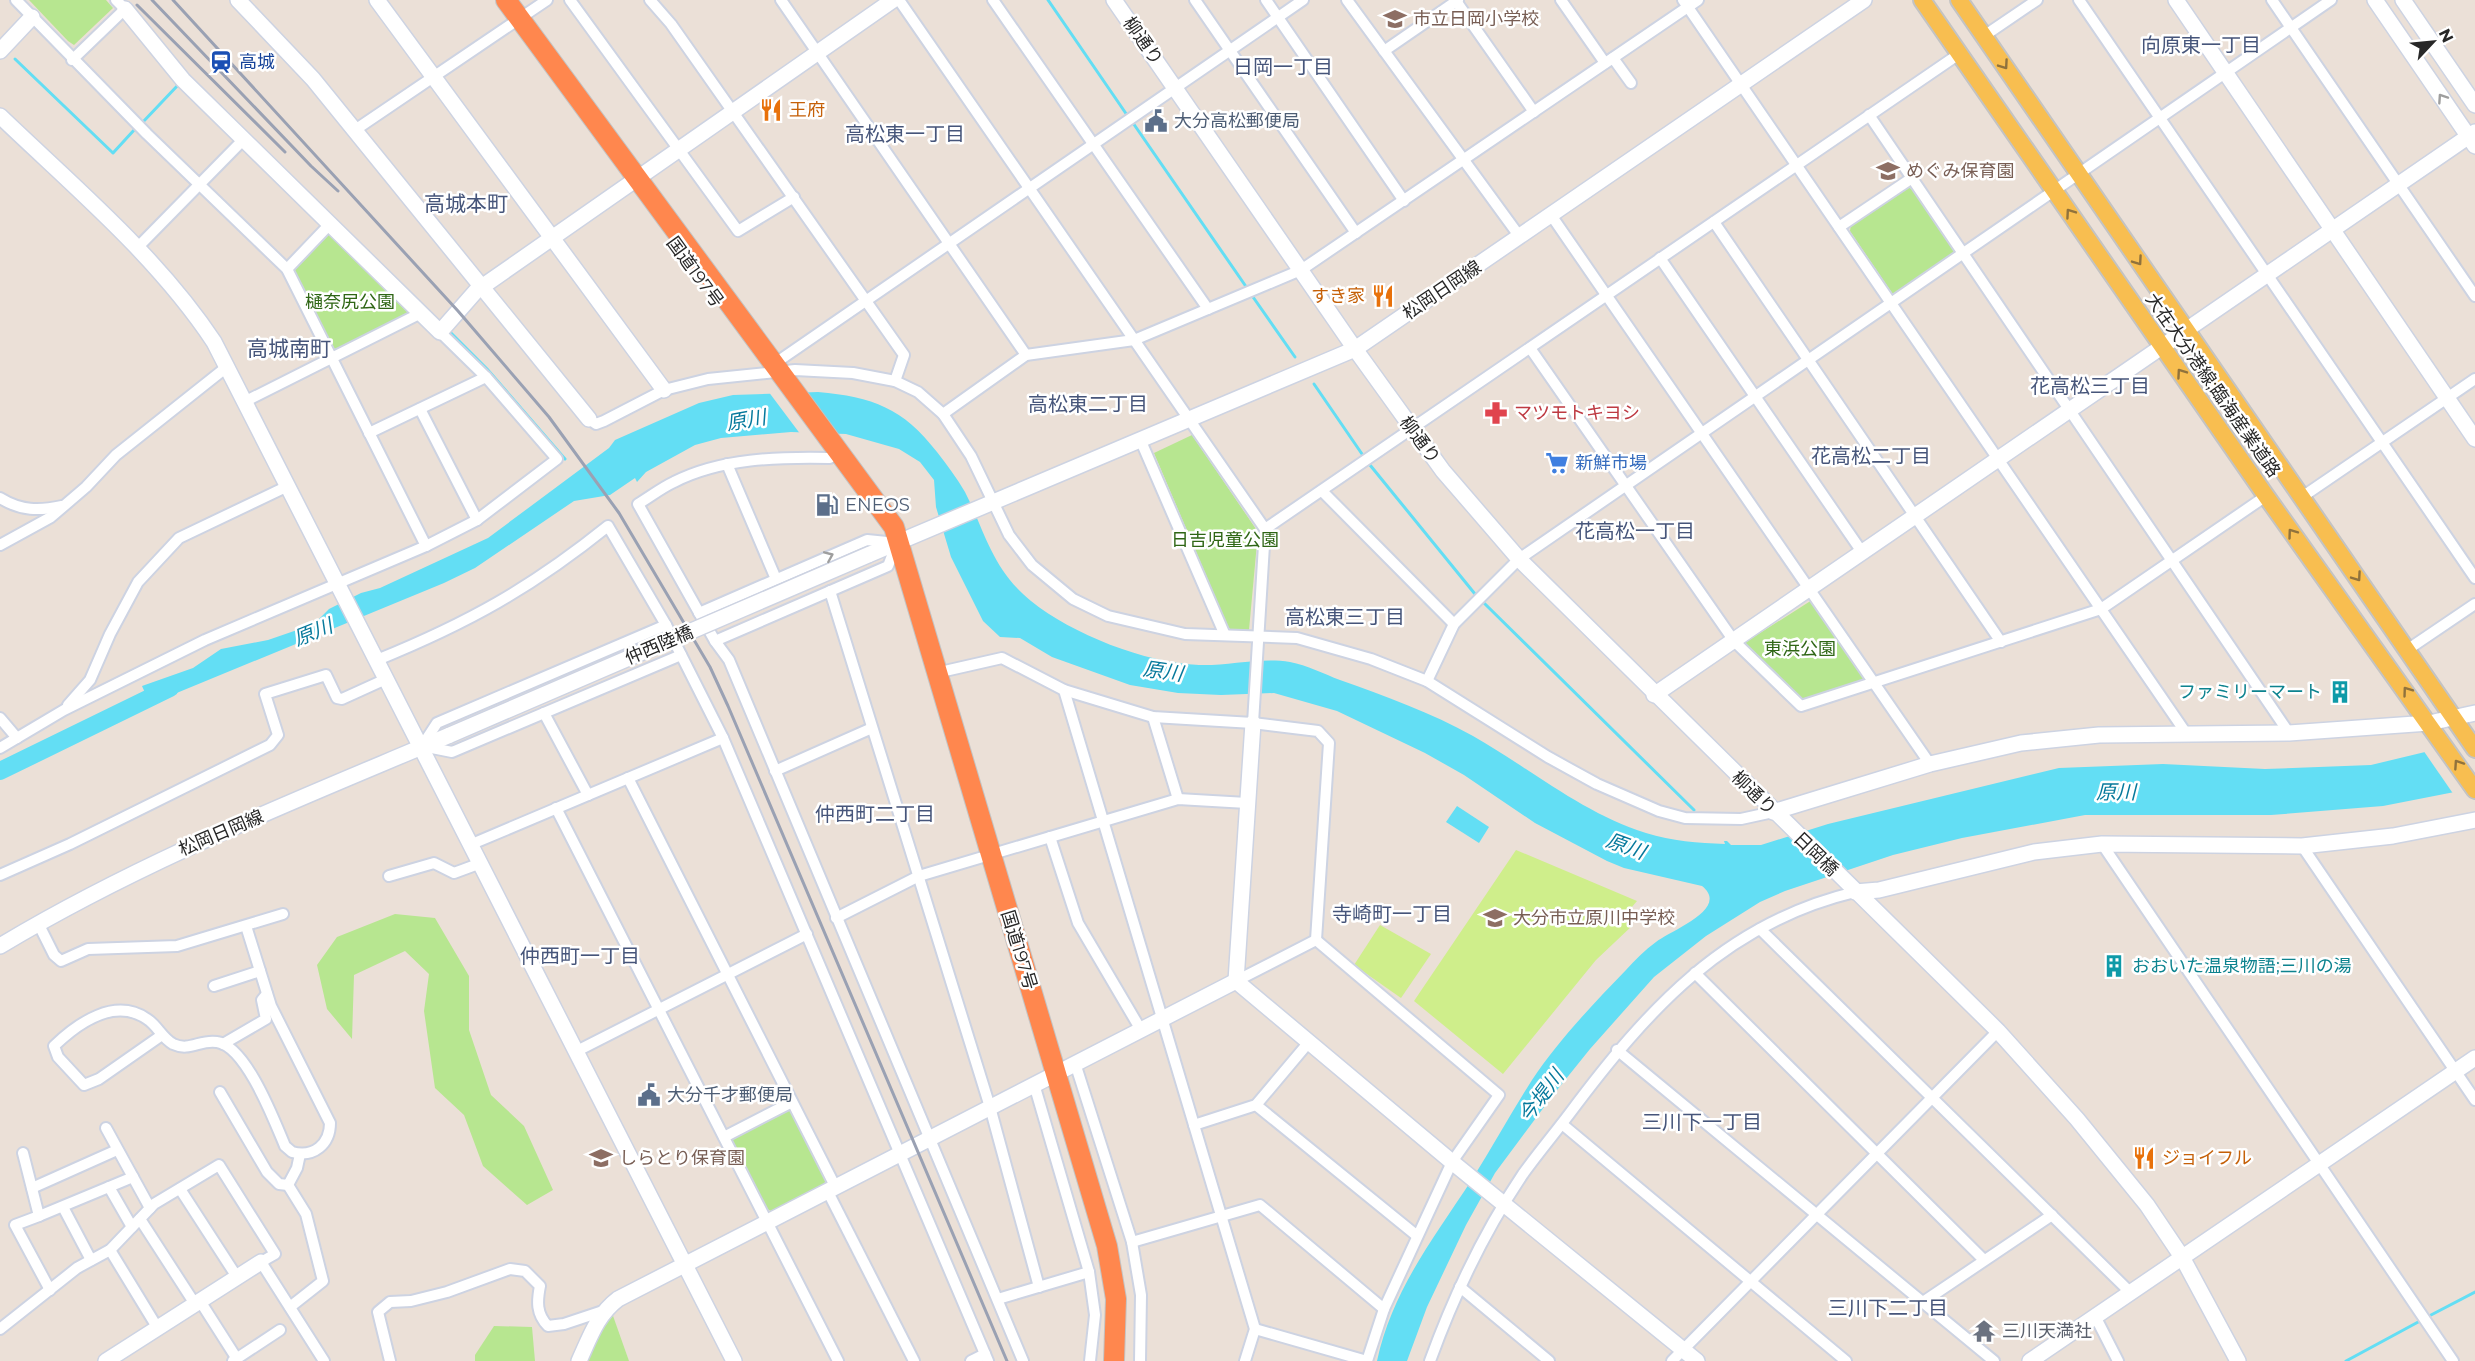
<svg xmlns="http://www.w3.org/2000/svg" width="2475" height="1361" viewBox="0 0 2475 1361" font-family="Montserrat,'Noto Sans JP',sans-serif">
	<rect width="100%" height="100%" fill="#ebe0d7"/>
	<!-- green -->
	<g fill="#b7e690">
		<polygon points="29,0 106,0 113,8 74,45 68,41"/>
		<polygon points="1907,187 1912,189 1954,251 1954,255 1898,295 1892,293 1850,231 1851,224"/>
		<polygon points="327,234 332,234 411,310 410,314 337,349 331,348 294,272 295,267"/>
		<polygon points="1192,435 1258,532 1249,630 1231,630 1228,627 1154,453"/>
		<polygon points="1812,600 1864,676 1863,681 1804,700 1746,647 1746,642"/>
		<polygon points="395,914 435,918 469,976 469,1030 491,1095 524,1126 553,1190 527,1205 483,1166 464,1115 435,1088 424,1011 429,974 405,951 354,975 352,1039 327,1009 317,965 337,937"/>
		<polygon points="786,1110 792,1111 826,1180 824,1184 771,1211 767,1209 732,1142 734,1137"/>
		<polygon points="612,1313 629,1361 583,1361 583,1356"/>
		<polygon points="494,1326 532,1327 535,1361 475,1361 475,1355"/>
	</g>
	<!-- pitch -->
	<g fill="#cfee8b">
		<polygon points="1516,850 1637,901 1631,908 1633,925 1596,960 1503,1074 1414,1001"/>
		<polygon points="1380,925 1431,954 1401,998 1354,965"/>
	</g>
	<!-- water -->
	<g fill="#63def4">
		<path d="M818,392C873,397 903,408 937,452C947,465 957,478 965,492C986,534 992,569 1031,601C1072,634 1145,663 1199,665C1228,666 1261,657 1290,662C1307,665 1324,674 1340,680C1385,696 1432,713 1473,736C1531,769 1582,813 1646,833C1672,841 1698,843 1725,844L1724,841H1727L1731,845H1761L1828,824L2059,768L2163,764L2265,769L2371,765L2475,740V788L2383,806L2271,815H2085L1962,838L1893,855L1785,891L1760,902L1706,936L1654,977L1590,1049L1553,1095L1495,1173L1466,1225L1427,1307L1407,1361H1377C1392,1291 1433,1239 1471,1181C1492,1148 1511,1113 1532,1080C1558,1041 1593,1004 1626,970C1635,960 1645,950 1656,942C1669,931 1731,909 1702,886L1624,868L1607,861L1535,823L1464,775L1425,753L1337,711L1274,693L1221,695L1178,693L1130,685L1052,657L1020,638L1000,637L983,621L951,557L936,507L934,480L920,462L899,449L846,434L791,432L721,438L695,445L646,472L637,482L635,478L610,495L574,501L475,568L444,583L150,704L142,686L193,668L221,649L268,640L300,629L317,621L329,609L361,593L380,588L488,538L609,448L615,440L699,403L733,395Z"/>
		<polygon points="1457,806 1489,827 1479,843 1446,822"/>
	</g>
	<!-- pier -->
	<g fill="#ebe0d7">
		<polygon points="805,389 840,436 801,435 768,391"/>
		<polygon points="2475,737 2475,791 2454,795 2423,750"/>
	</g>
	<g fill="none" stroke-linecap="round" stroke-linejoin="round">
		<!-- stream -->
		<g stroke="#63def4" stroke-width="3">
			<polyline points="1048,0 1127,115"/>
			<polyline points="15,59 113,153 135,129"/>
			<polyline points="142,123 179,84"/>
			<polyline points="1133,123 1247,288"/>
			<polyline points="1253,297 1295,357"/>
			<polyline points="450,332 487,369 565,459"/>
			<polyline points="1314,384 1362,454"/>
			<polyline points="1370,465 1475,594"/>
			<polyline points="1484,603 1694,810"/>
			<polyline points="2431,1315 2475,1292"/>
			<polyline points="2346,1361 2420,1321"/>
		</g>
		<!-- river -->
		<polyline stroke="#63def4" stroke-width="18" points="0,771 170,688"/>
		<!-- street casing -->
		<g stroke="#cdd3e2" stroke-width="14">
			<g id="street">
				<polyline points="16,0 147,134 287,269 426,546"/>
				<polyline points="570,0 738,231 794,197"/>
				<polyline points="650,0 671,24 904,355 895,381"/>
				<polyline points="781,0 1026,355"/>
				<polyline points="899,0 1265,529 1253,723"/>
				<polyline points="993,0 1208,309"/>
				<polyline points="1195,0 1356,233"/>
				<polyline points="1266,0 1404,201"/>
				<polyline points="1347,0 1520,237"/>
				<polyline points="1561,0 1605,63"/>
				<polyline points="1683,0 2188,736"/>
				<polyline points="2079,0 2475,578"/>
				<polyline points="2272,0 2475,296"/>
				<polyline points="1456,1 1534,112"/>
				<polyline points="1984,36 2037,0"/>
				<polyline points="1384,51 1458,0"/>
				<polyline points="1613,58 1631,83"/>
				<polyline points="72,60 125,9 116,0"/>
				<polyline points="1869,115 2289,733"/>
				<polyline points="355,130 547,0"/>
				<polyline points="1551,215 1930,764"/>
				<polyline points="1714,222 2001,642"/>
				<polyline points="1839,227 1912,178"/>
				<polyline points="137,248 243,140"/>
				<polyline points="1660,258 1862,552"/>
				<polyline points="287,269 330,224"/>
				<polyline points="1530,348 1734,641 1801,706 2101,609 2266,496"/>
				<polyline points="774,364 1303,0"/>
				<polyline points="246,401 421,313"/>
				<polyline points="420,409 477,520"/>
				<polyline points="943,414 1026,355 1134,340 1301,270 1698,0"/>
				<polyline points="589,419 596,424 604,421 664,390 708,379 795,370 853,373 895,381 918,392 943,414 971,456 1009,535 1032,565 1073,599 1108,616 1185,634 1297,638 1371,659 1427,681 1548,757 1597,784 1659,811 1685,818 1741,819 1773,812"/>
				<polyline points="369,433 486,377"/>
				<polyline points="1140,439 1224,633"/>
				<path d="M830,458C778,457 721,458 674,482C661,488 650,497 638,504L715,641L729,660L1023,1361"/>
				<polyline points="727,464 776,579"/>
				<polyline points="1322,491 1454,624"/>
				<polyline points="2302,497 2475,379"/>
				<path d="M0,498C21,511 39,511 62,506"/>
				<polyline points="1265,529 1959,54"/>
				<polyline points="0,545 51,517 86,487 116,455 228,366"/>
				<polyline points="830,591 990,1107 1039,1287"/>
				<polyline points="699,613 867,540 897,543 888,566 715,641"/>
				<polyline points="666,625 437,723 422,746 452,752 681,655"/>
				<polyline points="2407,650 2475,604"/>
				<path d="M377,660C468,623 531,588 608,526L666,625L723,738L988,1361"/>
				<polyline points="936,673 1002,658 1064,690 1153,717 1253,723 1318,731 1329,743 1316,940"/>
				<polyline points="1427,681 1454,624 1519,559 2331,0"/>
				<polyline points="1064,690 1255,1329 1245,1361"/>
				<polyline points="68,705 90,680 110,634 138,582 179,538 288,486"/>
				<polyline points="544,713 588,795"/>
				<polyline points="1153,717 1178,799"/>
				<polyline points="0,718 17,738"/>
				<polyline points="0,748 64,710 205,640 426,546 477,520 557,459 486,377 440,332"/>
				<polyline points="775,771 872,728"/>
				<polyline points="628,778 835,1186"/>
				<polyline points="556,808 838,1361"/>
				<polyline points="1050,837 1078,923 1141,1030"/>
				<polyline points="472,844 723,738"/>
				<polyline points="2102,844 2453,1361"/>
				<polyline points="2302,846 2475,1100"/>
				<polyline points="0,875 70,844 270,745 278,735 265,694 326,675 337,698 342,699 386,679"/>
				<polyline points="389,876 434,863 454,873 481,863"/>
				<polyline points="836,918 919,876 1178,799 1247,803"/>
				<polyline points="38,923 54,955 61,961 88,949 177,946 283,914"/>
				<polyline points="1760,929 2130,1292"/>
				<polyline points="1316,940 1499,1095 1452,1162 1384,1309 1367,1361"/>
				<polyline points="1695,973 1984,1260"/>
				<polyline points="1236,981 1316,940"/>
				<polyline points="214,986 260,971"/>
				<path d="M162,1035L99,1079L84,1085L58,1057L54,1046C78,1023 115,997 147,1019C157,1025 162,1038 173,1044C190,1052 200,1039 217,1042C246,1046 274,1120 285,1146L292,1152C314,1158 330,1144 330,1123L271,1006L246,926"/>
				<polyline points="223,1044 266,1019 262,1000 267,994"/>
				<polyline points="1617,1050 1994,1361"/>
				<polyline points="577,1051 807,934"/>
				<polyline points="1075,1063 1132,1242 1141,1295 1140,1361"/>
				<polyline points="1034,1084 1089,1272 1095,1315 1090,1361"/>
				<polyline points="220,1092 267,1172 279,1184 288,1185 297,1168 300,1154"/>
				<polyline points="1256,1105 1416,1235"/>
				<polyline points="1562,1124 1846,1361"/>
				<polyline points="1194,1125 1256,1105 1309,1042"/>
				<polyline points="106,1128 150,1208"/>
				<polyline points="724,1137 792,1102"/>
				<polyline points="23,1153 39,1216 15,1225 50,1290"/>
				<polyline points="288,1185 306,1214 323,1281 290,1307"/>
				<polyline points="109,1187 132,1227"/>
				<polyline points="32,1188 117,1150"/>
				<polyline points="180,1189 237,1277"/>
				<polyline points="827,1190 914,1361"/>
				<polyline points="63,1207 91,1260"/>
				<polyline points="39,1216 133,1177"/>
				<polyline points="140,1219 195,1304"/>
				<polyline points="1132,1242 1260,1205 1384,1309"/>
				<polyline points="110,1250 157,1327"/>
				<polyline points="1460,1287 1549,1361"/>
				<polyline points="998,1299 1089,1272"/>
				<polyline points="200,1301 237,1359"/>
				<polyline points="1923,1302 2052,1215"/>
				<polyline points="2095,1316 2118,1361"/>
				<polyline points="0,1329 77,1268 110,1250 154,1204 219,1165 275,1254 261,1262 324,1361"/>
				<polyline points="1255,1329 1367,1361"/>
				<polyline points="233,1361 280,1330"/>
				<path d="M390,1361L378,1312L390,1302L411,1301L447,1292L510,1269L525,1271L540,1286C537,1301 536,1314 548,1326L564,1324L603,1311"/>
				<polyline points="971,1361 985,1354"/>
				<path d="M1430,1361C1454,1295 1484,1232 1523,1174C1538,1153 1555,1133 1570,1113C1647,1010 1725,923 1855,892"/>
				<polyline points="1672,1361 1998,1031"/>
			</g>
		</g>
		<!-- secondary casing -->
		<g stroke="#cdd3e2" stroke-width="18">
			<g id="secondary">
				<polyline points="238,0 313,79 589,419"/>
				<polyline points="377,0 664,390"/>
				<polyline points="1114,0 1355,349 1443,471 1519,559 1998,1031 2077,1119 2147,1205 2182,1257 2238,1361"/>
				<polyline points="2176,0 2475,439"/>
				<polyline points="2375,0 2475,146"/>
				<polyline points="2403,0 2475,105"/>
				<polyline points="125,9 183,80 440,332 476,291 893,0"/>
				<polyline points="0,51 32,17"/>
				<path d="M0,116C74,187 157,256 214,342L734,1361"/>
				<polyline points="868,555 1355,349 1864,0"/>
				<polyline points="1654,695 2475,132"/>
				<polyline points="1773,812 1930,764 2021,743 2099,735 2289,733 2429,723 2475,713"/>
				<polyline points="1855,892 1879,890 2034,852 2102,844 2302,846 2393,836 2475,820"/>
				<path d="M0,946C143,860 297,800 450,735"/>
				<polyline points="1236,981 1452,1162 1697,1361"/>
				<polyline points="1236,981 1253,723"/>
				<polyline points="106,1361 261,1262"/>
				<path d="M579,1361C590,1337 597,1315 618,1299L1236,981"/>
				<polyline points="2030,1361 2475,1058"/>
			</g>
		</g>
		<!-- primary casing -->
		<g stroke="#c3c3c3" stroke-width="20">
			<g id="primary">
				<polyline points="1922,0 2266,496 2475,790"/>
				<polyline points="1959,0 2475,749"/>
			</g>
		</g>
		<!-- highway casing -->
		<g stroke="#c3c3c3" stroke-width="22">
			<polyline id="highway" points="506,0 894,527 1107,1246 1116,1299 1114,1361"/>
		</g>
		<!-- street -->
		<use href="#street" stroke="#fff" stroke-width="10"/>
		<!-- secondary -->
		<use href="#secondary" stroke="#fff" stroke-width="15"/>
		<!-- primary -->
		<use href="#primary" stroke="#f8be50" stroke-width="16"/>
		<!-- highway -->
		<use href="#highway" stroke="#ff874e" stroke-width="20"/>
		<!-- rail -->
		<g stroke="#9aa1b3" stroke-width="3">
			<polyline points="152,0 311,166 338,191"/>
			<polyline points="173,0 458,311 549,417 619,513 710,667 728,706 1007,1361"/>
			<polyline points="137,5 285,152"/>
		</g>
		<!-- secondary-bridge casing -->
		<g stroke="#cdd3e2" stroke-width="18" stroke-linecap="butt">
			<polyline id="secondary-bridge" points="450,735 868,555"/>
		</g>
		<!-- secondary-bridge -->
		<use href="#secondary-bridge" stroke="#fff" stroke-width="15"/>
	</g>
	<!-- one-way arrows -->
	<defs><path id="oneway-chevron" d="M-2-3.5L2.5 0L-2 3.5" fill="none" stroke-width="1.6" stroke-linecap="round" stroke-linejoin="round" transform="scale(1.5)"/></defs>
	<g stroke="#90723c">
		<use href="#oneway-chevron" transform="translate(2004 65) rotate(55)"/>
		<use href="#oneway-chevron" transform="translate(2070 213) rotate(-125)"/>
		<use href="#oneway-chevron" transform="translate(2138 261) rotate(55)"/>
		<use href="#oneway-chevron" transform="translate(2181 373) rotate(-125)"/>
		<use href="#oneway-chevron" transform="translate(2292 533) rotate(-126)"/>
		<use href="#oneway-chevron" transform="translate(2357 577) rotate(55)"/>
		<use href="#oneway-chevron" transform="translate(2407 691) rotate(-126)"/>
		<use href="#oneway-chevron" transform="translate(2458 764) rotate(-124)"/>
	</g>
	<g stroke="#9e9e9e">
		<use href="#oneway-chevron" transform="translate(2442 98) rotate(-124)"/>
		<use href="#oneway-chevron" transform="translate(829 556) rotate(-23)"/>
	</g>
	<!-- icons -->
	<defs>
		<g id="school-bare" transform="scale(1.8)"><path d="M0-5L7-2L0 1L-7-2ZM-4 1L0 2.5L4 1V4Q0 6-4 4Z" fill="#8d6e63" stroke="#fff" stroke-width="2.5" paint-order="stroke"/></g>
		<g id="station-bare" transform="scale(1.8)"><path d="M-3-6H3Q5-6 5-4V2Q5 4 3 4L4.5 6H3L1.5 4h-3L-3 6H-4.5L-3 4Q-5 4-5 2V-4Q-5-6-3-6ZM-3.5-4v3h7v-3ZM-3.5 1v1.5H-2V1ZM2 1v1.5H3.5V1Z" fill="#1a4fb4" stroke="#fff" stroke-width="2.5" paint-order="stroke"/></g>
		<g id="restaurant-bare" transform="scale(1.8)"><path d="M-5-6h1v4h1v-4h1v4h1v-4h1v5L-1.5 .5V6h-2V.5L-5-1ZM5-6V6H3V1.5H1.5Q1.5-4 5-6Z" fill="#e8710a" stroke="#fff" stroke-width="2.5" paint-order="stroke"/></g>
		<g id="civic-bare" transform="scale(1.8)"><path d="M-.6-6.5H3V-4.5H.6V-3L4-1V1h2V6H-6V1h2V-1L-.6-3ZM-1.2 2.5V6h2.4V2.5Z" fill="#5c6f8a" stroke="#fff" stroke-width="2.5" paint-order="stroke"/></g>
		<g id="pharmacy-bare" transform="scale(1.8)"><path d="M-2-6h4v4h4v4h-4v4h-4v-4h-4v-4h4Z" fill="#e0444e" stroke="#fff" stroke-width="2.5" paint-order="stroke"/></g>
		<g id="supermarket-bare" transform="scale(1.8)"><path d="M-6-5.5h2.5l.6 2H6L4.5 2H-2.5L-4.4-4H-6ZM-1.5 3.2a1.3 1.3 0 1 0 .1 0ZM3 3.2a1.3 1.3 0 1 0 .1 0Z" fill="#3f7fe0" stroke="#fff" stroke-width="2.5" paint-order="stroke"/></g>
		<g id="fuel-bare" transform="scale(1.8)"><path d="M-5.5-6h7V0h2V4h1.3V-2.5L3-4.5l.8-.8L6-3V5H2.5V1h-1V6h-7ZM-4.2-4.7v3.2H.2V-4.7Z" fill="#5c6f8a" stroke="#fff" stroke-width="2.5" paint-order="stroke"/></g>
		<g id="building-bare" transform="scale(1.8)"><path d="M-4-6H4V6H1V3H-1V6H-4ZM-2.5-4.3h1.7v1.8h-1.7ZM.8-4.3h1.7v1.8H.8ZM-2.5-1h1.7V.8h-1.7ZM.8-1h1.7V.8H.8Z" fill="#0f9aa8" stroke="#fff" stroke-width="2.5" paint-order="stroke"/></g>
		<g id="temple-bare" transform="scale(1.8)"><path d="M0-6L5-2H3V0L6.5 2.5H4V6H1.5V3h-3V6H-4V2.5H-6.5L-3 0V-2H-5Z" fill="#6b7280" stroke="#fff" stroke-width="2.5" paint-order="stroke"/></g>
	</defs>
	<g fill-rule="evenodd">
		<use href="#school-bare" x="1395" y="19"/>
		<use href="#station-bare" x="221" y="62"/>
		<use href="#restaurant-bare" x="771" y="110"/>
		<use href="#civic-bare" x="1156" y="121"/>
		<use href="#school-bare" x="1888" y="171"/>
		<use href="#restaurant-bare" x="1383" y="296"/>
		<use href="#pharmacy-bare" x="1496" y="413"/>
		<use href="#supermarket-bare" x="1557" y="463"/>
		<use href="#fuel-bare" x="827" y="505"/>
		<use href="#building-bare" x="2340" y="692"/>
		<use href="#school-bare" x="1495" y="918"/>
		<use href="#building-bare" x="2114" y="966"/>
		<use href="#civic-bare" x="649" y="1095"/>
		<use href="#school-bare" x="601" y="1158"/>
		<use href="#restaurant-bare" x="2144" y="1158"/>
		<use href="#temple-bare" x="1984" y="1331"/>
	</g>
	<g text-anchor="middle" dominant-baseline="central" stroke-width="5" stroke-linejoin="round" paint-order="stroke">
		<!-- education labels -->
		<g font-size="18" fill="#785e54" stroke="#fff" text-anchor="start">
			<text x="1413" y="19">市立日岡小学校</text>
			<text x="1906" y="171">めぐみ保育園</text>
			<text x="1513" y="918">大分市立原川中学校</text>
			<text x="619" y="1158">しらとり保育園</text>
		</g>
		<!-- street labels -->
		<g font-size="18" fill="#272727" stroke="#fff">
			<text transform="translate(1143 41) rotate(55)">柳通り</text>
			<text transform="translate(695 272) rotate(54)">国道197号</text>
			<text transform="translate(1442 290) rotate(-34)">松岡日岡線</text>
			<text transform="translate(2213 385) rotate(55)">大在大分港線;臨海産業道路</text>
			<text transform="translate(1420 440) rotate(53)">柳通り</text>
			<text transform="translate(659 645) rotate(-23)">仲西陸橋</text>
			<text transform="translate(1754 793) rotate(44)">柳通り</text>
			<text transform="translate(221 833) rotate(-23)">松岡日岡線</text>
			<text transform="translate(1816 854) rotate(44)">日岡橋</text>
			<text transform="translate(1019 950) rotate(73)">国道197号</text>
		</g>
		<!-- transit labels -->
		<g font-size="18" fill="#164399" stroke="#fff" text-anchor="start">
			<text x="239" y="62">高城</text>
		</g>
		<!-- food labels -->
		<g font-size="18" fill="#c56008" stroke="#fff" text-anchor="start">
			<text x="789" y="110">王府</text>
			<text x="1365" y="296" text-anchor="end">すき家</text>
			<text x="2162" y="1158">ジョイフル</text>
		</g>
		<!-- service labels -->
		<g font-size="18" fill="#4e5e75" stroke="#fff" text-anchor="start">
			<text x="1174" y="121">大分高松郵便局</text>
			<text x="845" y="505">ENEOS</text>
			<text x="667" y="1095">大分千才郵便局</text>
		</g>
		<!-- park labels -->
		<g font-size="18" fill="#2f6615" stroke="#fff">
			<text x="350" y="302">樋奈尻公園</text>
			<text x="1225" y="540">日吉児童公園</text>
			<text x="1800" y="649">東浜公園</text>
		</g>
		<!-- health labels -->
		<g font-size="18" fill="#be3a42" stroke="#fff" text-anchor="start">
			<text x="1514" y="413">マツモトキヨシ</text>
		</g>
		<!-- shop labels -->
		<g font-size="18" fill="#366cbe" stroke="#fff" text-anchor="start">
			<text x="1575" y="463">新鮮市場</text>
		</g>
		<!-- culture labels -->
		<g font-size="18" fill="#0d838f" stroke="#fff" text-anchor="end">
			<text x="2322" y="692">ファミリーマート</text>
			<text x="2132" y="966" text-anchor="start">おおいた温泉物語;三川の湯</text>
		</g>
		<!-- worship labels -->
		<g font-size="18" fill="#5b616d" stroke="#fff" text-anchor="start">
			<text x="2002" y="1331">三川天満社</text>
		</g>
		<!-- neighbourhood labels -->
		<g font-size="20" fill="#46557a" stroke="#fff">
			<text x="2201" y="45">向原東一丁目</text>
			<text x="1283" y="67">日岡一丁目</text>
			<text x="905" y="134">高松東一丁目</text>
			<text x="2090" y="386">花高松三丁目</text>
			<text x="1088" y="404">高松東二丁目</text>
			<text x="1871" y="456">花高松二丁目</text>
			<text x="1635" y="531">花高松一丁目</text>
			<text x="1345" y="617">高松東三丁目</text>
			<text x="875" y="814">仲西町二丁目</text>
			<text x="1392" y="914">寺崎町一丁目</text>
			<text x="580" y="956">仲西町一丁目</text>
			<text x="1702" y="1122">三川下一丁目</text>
			<text x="1888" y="1308">三川下二丁目</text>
		</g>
		<!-- water labels -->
		<g font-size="20" font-style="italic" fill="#06799c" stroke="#fff">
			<text transform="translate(746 420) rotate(-10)">原川</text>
			<text transform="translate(313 632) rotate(-22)">原川</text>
			<text transform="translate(1163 671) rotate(8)">原川</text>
			<text x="2116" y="792">原川</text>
			<text transform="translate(1626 846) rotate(20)">原川</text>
			<text transform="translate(1541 1096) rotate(-53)">今堤川</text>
		</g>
		<!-- quarter labels -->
		<g font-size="21" fill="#46557a" stroke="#fff">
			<text x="466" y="203">高城本町</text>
			<text x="289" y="348">高城南町</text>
		</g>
	</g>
	<!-- north arrow -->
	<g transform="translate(2433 42) rotate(64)" stroke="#ffffff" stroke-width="4.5" paint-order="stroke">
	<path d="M0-4.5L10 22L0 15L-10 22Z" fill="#272727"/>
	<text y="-9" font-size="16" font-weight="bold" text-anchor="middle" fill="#272727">N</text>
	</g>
</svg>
